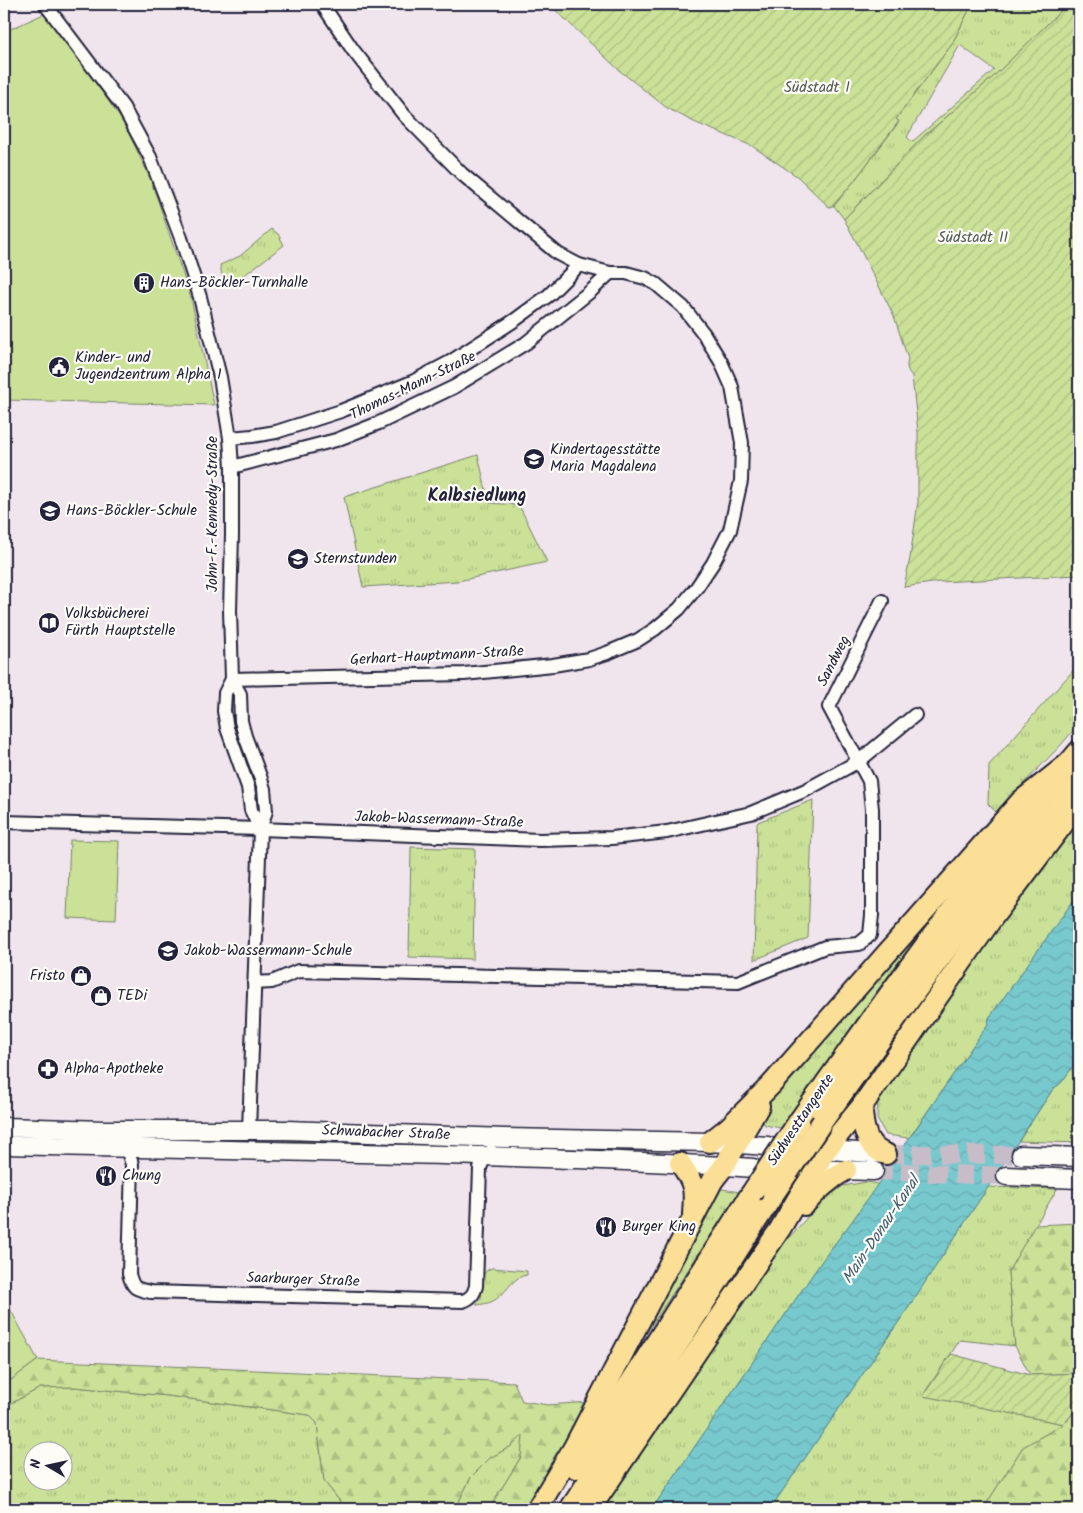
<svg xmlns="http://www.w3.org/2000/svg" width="1083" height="1513" viewBox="0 0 1083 1513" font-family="Kalam,sans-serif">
	<defs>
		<pattern id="grass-tufts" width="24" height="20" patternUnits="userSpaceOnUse" patternTransform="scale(1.25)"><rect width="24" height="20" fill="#cae197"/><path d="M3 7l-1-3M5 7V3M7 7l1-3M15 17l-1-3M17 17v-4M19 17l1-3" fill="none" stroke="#adc183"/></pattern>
		<pattern id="forest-firs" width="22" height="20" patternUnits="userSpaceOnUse" patternTransform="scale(1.25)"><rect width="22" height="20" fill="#cae197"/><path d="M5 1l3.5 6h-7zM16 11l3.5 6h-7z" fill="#adc183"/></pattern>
		<pattern id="garden-furrows" width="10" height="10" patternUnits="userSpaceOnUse" patternTransform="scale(1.25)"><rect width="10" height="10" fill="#cae197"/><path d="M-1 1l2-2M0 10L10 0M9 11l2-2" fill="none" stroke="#adc183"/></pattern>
		<pattern id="water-waves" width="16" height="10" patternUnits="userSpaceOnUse" patternTransform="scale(1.25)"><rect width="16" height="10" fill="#77c9ce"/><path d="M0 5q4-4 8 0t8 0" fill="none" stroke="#67acb2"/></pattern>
	</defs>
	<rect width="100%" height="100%" fill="#f0e4ed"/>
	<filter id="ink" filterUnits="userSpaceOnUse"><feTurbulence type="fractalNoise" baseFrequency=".02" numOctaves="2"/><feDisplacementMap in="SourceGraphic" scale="10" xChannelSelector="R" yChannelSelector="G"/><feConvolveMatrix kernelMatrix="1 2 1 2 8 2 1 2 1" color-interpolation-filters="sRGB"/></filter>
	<g filter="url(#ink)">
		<!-- grass -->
		<g fill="url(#grass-tufts)" stroke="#768269" fill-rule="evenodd">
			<path d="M972,4H1068L992,78L923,137L844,219L834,206L855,180L899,122L896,119L952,44ZM960,45L994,70L912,142L907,137Z"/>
			<polygon points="272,229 278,234 284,245 235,282 224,284 220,265 240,256"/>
			<polygon points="478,455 489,503 519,505 547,562 458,581 363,587 344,497"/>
			<polygon points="1079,664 1079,724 1060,746 996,812 988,804 989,765"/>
			<polygon points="813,800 808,938 754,960 757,824 758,822"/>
			<polygon points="1079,818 1079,893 989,1018 988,1024 909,1138 886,1135 877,1119 878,1101 886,1085 1047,858"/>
			<polygon points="988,844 991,846 924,928 876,992 781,1128 765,1125 762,1120 765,1111 770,1100"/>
			<polygon points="411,847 475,849 473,959 409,957"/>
			<polygon points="1079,1058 1079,1143 1019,1141 1053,1089 1061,1083"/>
			<polygon points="283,1136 493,1142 485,1149 283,1143"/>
			<polygon points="866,1182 878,1184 853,1220 824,1258 652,1509 599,1509 777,1251 821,1202 843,1186"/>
			<polygon points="988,1187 1057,1189 1008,1272 1015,1346 960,1340 923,1395 1064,1424 1023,1447 983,1509 770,1509 904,1314"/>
			<polygon points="717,1188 739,1192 646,1334 643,1334"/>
			<path d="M492,1268L527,1271V1275C514,1276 508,1290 499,1297C492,1303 485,1304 476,1305C478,1303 480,1300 481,1298C483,1287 478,1272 492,1268Z"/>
			<path d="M74,1387L168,1396L309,1415L317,1423L324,1481L346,1509H4V1407L40,1388ZM32,1450H62V1480H32Z"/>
			<polygon points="524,1434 521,1457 489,1509 455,1509 471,1477 490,1458 513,1445"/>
		</g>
		<!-- forest -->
		<g fill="url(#forest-firs)" stroke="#768269">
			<polygon points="1079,1223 1079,1373 1030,1375 1015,1346 1008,1272 1035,1225"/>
			<polygon points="38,1360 514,1382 522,1401 548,1405 589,1402 527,1509 489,1509 521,1457 523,1435 513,1445 490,1458 471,1477 455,1509 346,1509 324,1481 317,1423 309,1415 168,1396 74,1387 40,1388 4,1407 4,1385"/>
			<polygon points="1079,1406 1079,1509 983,1509 1023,1447 1064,1424"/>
		</g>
		<!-- garden -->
		<g fill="url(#garden-furrows)" stroke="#768269">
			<polygon points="549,4 972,4 952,44 896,119 899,121 855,180 833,206 829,207 798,177 752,146 694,122 667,108 620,71"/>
			<path d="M1068,4H1079V575L939,582L904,587L910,558L918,502V432L912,376C907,371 906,366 908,359L894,316L858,245L844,219L923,137L992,78Z"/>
			<polygon points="951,1354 1030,1375 1079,1373 1079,1406 1064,1424 923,1396"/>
		</g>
		<!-- pitch -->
		<g fill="#cae197" stroke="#768269">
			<polygon points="46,13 124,123 151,180 191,298 214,405 4,400 4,32"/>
			<polygon points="70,840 119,841 116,920 67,918"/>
			<polygon points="4,1298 38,1360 4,1385"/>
		</g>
		<!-- water -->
		<polygon fill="url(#water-waves)" stroke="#558693" points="1079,893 1079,1058 1061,1083 1053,1089 904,1314 770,1509 652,1509 824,1258 853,1220 988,1024 989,1018"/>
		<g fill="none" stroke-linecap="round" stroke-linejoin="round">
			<!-- secondary-tunnel -->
			<g stroke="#c7bdc9" stroke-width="18" stroke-dasharray="18 9" stroke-linecap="butt">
				<polyline points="886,1154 1021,1155"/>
				<polyline points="874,1171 1006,1176"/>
			</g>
			<!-- minor casing -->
			<g stroke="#22223b" stroke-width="16">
				<g id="minor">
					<polyline points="45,4 123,107 150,157 181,238 200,297 220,377 230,438 232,467 232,535 230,610 232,679 240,694 241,721 245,736 260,776 264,789 266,811 260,829 249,1130"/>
					<polyline points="230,438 252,436 276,432 341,411 412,382 450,362 515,320 549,295 579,265"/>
					<polyline points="232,467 336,440 379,423 454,387 526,343 592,290 610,273"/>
					<polyline points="232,679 464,674 553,665 589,659 607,653 638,640 655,629 679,609 697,587 713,563 730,530 741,481 742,443 732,387 721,362 704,334 683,307 656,284 645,278 626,273 610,273 579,265 558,254 523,225 462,174 404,115 353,50 322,4"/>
					<polyline points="232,679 225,693 224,711 227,728 248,787 251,810 260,829"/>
					<polyline points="4,822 260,829 540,840 612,838 667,832 751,813 806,790 859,761 915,715"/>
					<polyline points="254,983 272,982 298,971 738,982 825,947 859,944 870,935 872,915 872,809 869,781 829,707 882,601"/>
					<path d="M122,1144L126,1146L132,1164L129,1274C133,1289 135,1289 151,1292L463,1301C471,1298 474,1294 476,1286L480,1168L485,1156L491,1151"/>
				</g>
			</g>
			<!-- secondary casing -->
			<g stroke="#22223b" stroke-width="21">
				<g id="secondary">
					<polyline points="4,1127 105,1130 287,1130 505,1138 710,1142 768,1146"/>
					<path d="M4,1145C137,1147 271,1150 405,1154C521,1157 637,1160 753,1168"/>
					<polyline points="814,1149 886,1154"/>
					<polyline points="1021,1155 1079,1157"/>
					<polyline points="802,1169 874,1171"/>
					<polyline points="1006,1176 1079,1179"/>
				</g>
			</g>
			<!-- trunk casing -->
			<g stroke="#22223b" stroke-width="24">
				<g id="trunk">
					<path d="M862,1106C862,1124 865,1148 886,1154"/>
					<path d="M799,1121C888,995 978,869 1079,751"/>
					<path d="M822,1122C904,1006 987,890 1079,781"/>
					<polyline points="710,1142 728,1128 771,1085 1021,801 1069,763"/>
					<path d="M680,1163C695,1184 695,1189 693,1214"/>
					<path d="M804,1205C817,1191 829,1179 846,1170"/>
					<polyline points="576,1468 751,1194"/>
					<polyline points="537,1509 573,1449 713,1180 724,1166 759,1106"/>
					<polyline points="570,1509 646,1394 773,1195"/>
					<polyline points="590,1509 780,1229 826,1150 862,1106 993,917 1079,803"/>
				</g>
			</g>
			<!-- minor -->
			<use href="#minor" stroke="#fdfcf7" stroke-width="12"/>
			<!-- secondary -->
			<use href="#secondary" stroke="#fdfcf7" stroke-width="18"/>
			<!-- trunk -->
			<use href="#trunk" stroke="#fbdf96" stroke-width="20"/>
			<!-- trunk-bridge casing -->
			<g stroke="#22223b" stroke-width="24" stroke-linecap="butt">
				<g id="trunk-bridge">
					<polyline points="751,1194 799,1121"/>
					<polyline points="773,1195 822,1122"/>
				</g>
			</g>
			<!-- trunk-bridge -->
			<use href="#trunk-bridge" stroke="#fbdf96" stroke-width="20"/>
		</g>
	</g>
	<!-- icons -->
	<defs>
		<g id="building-disc" transform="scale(1.125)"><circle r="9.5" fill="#22223b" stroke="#fdfcf7"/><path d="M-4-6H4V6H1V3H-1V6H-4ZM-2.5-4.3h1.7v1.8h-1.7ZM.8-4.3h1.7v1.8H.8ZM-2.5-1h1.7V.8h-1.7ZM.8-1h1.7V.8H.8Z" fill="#fff"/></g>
		<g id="civic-disc" transform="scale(1.125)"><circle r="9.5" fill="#22223b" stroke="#fdfcf7"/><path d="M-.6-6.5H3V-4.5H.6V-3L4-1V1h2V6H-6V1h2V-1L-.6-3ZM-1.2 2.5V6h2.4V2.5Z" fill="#fff"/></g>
		<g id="school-disc" transform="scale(1.125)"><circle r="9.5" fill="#22223b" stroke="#fdfcf7"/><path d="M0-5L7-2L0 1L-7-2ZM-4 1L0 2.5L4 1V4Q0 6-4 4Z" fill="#fff"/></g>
		<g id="library-disc" transform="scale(1.125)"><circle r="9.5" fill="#22223b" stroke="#fdfcf7"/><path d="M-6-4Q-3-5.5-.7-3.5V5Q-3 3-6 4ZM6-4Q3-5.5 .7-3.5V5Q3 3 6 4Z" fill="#fff"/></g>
		<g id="shop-disc" transform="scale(1.125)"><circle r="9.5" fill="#22223b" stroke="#fdfcf7"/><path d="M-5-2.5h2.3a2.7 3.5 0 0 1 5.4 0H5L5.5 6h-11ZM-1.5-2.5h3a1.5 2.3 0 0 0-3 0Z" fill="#fff"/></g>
		<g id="pharmacy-disc" transform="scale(1.125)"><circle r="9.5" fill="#22223b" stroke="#fdfcf7"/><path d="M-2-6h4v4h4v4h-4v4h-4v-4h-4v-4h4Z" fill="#fff"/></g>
		<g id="restaurant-disc" transform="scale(1.125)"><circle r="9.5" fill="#22223b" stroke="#fdfcf7"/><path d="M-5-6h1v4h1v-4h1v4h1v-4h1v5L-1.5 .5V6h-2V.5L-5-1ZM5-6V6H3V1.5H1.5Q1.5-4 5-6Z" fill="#fff"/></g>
	</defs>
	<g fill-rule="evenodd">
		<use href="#building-disc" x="144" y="283"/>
		<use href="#civic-disc" x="59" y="367"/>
		<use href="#school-disc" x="534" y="459"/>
		<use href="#school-disc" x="50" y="511"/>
		<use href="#school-disc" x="298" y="559"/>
		<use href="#library-disc" x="49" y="623"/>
		<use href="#school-disc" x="168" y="951"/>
		<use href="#shop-disc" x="81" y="976"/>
		<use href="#shop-disc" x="101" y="996"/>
		<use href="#pharmacy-disc" x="48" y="1069"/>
		<use href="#restaurant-disc" x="106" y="1176"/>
		<use href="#restaurant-disc" x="606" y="1227"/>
	</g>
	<g text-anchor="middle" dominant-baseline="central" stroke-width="4.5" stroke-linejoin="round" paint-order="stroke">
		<!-- park labels -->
		<g font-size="15" fill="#545b57" stroke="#fdfcf7">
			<text x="817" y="88">Südstadt I</text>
			<text x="973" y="238">Südstadt II</text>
		</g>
		<!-- poi labels -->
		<g font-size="15" fill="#22223b" stroke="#fdfcf7" text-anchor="start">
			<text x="160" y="283">Hans-Böckler-Turnhalle</text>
			<text x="75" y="358">Kinder- und<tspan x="75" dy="17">Jugendzentrum Alpha 1</tspan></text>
			<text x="550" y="450">Kindertagesstätte<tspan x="550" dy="17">Maria Magdalena</tspan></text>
			<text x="66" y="511">Hans-Böckler-Schule</text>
			<text x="314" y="559">Sternstunden</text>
			<text x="65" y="614">Volksbücherei<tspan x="65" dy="17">Fürth Hauptstelle</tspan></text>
			<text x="184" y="951">Jakob-Wassermann-Schule</text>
			<text x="65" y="976" text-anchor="end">Fristo</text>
			<text x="117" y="996">TEDi</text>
			<text x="64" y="1069">Alpha-Apotheke</text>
			<text x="122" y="1176">Chung</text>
			<text x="622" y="1227">Burger King</text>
		</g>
		<!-- street labels -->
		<g font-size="15" fill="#22223b" stroke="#fdfcf7">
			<text transform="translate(413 386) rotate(-26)">Thomas-Mann-Straße</text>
			<text transform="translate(213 514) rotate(-90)">John-F.-Kennedy-Straße</text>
			<text transform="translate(437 656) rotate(-3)">Gerhart-Hauptmann-Straße</text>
			<text transform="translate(834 661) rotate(-63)">Sandweg</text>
			<text transform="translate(439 820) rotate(2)">Jakob-Wassermann-Straße</text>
			<text transform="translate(801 1120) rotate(-56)">Südwesttangente</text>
			<text transform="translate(386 1133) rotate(2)">Schwabacher Straße</text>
			<text transform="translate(303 1280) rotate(2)">Saarburger Straße</text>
		</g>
		<!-- water labels -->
		<g font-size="16" font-style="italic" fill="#405c6e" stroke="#fdfcf7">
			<text transform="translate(881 1230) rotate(-56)">Main-Donau-Kanal</text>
		</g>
		<!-- quarter labels -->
		<g font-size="18" font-weight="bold" fill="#22223b" stroke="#fdfcf7">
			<text x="477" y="496">Kalbsiedlung</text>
		</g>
	</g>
	<!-- margin -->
	<rect width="1083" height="1513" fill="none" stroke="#fdfcf7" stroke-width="20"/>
	<rect x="10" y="10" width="1063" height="1493" fill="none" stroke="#22223b" stroke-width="2" filter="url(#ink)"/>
	<!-- north arrow -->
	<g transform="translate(48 1466) rotate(279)"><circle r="24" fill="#fdfcf7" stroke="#a5a5ac"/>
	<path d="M0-4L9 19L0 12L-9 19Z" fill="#22223b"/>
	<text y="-8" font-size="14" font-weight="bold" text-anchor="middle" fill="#22223b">N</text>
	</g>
</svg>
